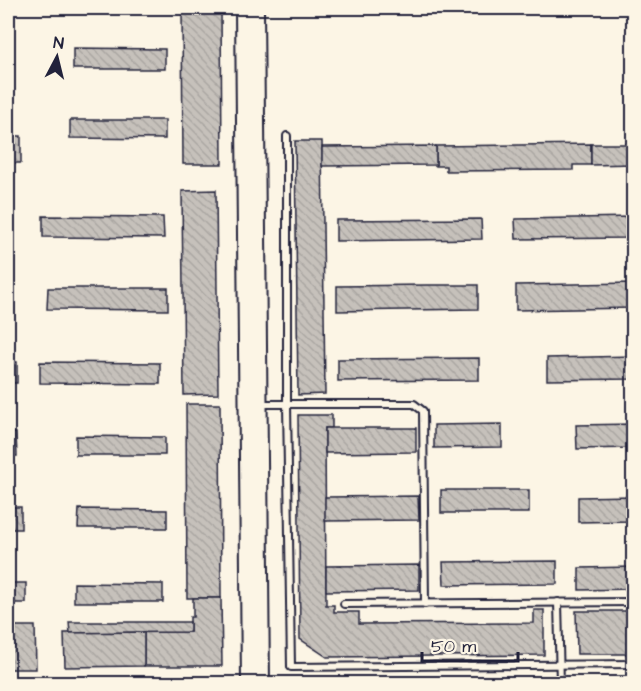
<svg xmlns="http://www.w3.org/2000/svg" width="641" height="691" viewBox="0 0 641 691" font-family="'Architects Daughter',sans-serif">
	<defs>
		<pattern id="building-back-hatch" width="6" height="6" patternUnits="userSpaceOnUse" patternTransform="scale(1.5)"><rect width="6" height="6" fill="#c6c1bb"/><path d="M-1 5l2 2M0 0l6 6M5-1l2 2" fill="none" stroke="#aaa6a2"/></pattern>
	</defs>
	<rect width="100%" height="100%" fill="#fcf5e5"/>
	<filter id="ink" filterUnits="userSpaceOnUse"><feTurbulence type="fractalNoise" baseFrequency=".0167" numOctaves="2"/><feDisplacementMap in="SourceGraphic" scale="12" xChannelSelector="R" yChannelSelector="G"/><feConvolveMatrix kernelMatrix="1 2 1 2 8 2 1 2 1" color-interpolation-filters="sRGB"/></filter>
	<g filter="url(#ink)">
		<!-- building -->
		<g fill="url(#building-back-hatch)" stroke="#22223b" stroke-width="1.5">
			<polygon points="182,8 221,8 222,164 183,164"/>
			<polygon points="73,48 165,49 165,69 73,69"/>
			<rect x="8" y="74" width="5" height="20"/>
			<polygon points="70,120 165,120 165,139 70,138"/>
			<rect x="8" y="136" width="13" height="27"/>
			<polygon points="295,141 322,141 325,394 298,395"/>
			<polygon points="591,144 591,165 573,165 573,170 446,171 446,166 436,166 436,146"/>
			<polygon points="591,144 634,144 634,164 591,165"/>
			<polygon points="436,146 436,165 322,166 322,147"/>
			<polygon points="216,190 218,394 184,395 182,191"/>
			<polygon points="43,216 163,217 164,238 43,237"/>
			<polygon points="634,217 634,238 516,239 515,219"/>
			<polygon points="481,219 482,239 336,241 336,220"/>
			<polygon points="634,283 634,308 516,310 516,285"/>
			<polygon points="427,285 478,285 478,309 337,311 337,286"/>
			<polygon points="48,288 168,288 168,310 47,309"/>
			<polygon points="634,356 634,379 547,380 547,358"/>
			<polygon points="479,358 479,380 338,381 338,359"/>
			<rect x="8" y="362" width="9" height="21"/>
			<polygon points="40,362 160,363 160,384 40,383"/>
			<polygon points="186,404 220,404 221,598 187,598"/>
			<polygon points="298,415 332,415 332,428 325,428 326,605 334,605 334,612 359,612 359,624 534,623 534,610 544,610 544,655 327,657 300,639"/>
			<polygon points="502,424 502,447 434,448 434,425"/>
			<polygon points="634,424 634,448 577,449 576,425"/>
			<polygon points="325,428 416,428 416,452 325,453"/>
			<polygon points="8,433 16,433 17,456 8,456"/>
			<polygon points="76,436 165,437 165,455 76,455"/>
			<rect x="441" y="490" width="88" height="23"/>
			<polygon points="418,496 419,520 325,521 325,497"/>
			<polygon points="634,496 634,521 578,522 578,497"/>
			<rect x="8" y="507" width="13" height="22"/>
			<polygon points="79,509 167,510 167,528 78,528"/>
			<polygon points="557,561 557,584 444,585 443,562"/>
			<polygon points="419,565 419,590 326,591 326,566"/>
			<polygon points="634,567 634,589 579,590 579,568"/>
			<rect x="8" y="583" width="18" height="20"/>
			<polygon points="74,583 163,584 163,602 74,602"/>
			<polygon points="193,598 221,598 222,666 144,666 144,632 190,632 190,617 193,617"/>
			<polygon points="576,611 634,611 634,654 577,654"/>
			<polygon points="69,622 190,622 190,632 70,633"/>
			<polygon points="8,626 35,626 36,669 8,669"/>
			<polygon points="144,632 144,666 65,667 64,633"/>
		</g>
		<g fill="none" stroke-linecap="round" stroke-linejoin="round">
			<!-- service casing -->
			<g stroke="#22223b" stroke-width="10">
				<g id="service">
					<polyline points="287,136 287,404 291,667 634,664"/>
					<polyline points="260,404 414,404 423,411 425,604"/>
					<polyline points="558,602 560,684"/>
					<polyline points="344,604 634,602"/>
				</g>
			</g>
			<!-- tertiary casing -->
			<g stroke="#22223b" stroke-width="18">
				<g id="tertiary">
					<polyline points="243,8 249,684"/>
					<polyline points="256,8 262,684"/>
				</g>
			</g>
			<!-- service -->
			<use href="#service" stroke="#fcf5e5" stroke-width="6"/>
			<!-- tertiary -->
			<use href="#tertiary" stroke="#fcf5e5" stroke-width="14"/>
		</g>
	</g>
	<!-- margin -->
	<rect width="641" height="691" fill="none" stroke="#fcf5e5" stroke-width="30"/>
	<rect x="15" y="15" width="611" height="661" fill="none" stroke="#22223b" stroke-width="2" filter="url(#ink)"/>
	<!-- north arrow -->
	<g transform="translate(57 57) rotate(7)" stroke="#fcf5e5" stroke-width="4.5" paint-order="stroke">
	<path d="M0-4.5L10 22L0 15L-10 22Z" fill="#22223b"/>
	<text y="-9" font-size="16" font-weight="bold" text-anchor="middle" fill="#22223b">N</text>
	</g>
	<!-- scale -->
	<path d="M422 652v9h96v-9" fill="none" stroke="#22223b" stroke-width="3"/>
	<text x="431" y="652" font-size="18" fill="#22223b" stroke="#fcf5e5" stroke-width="4.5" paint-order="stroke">50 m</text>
</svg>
